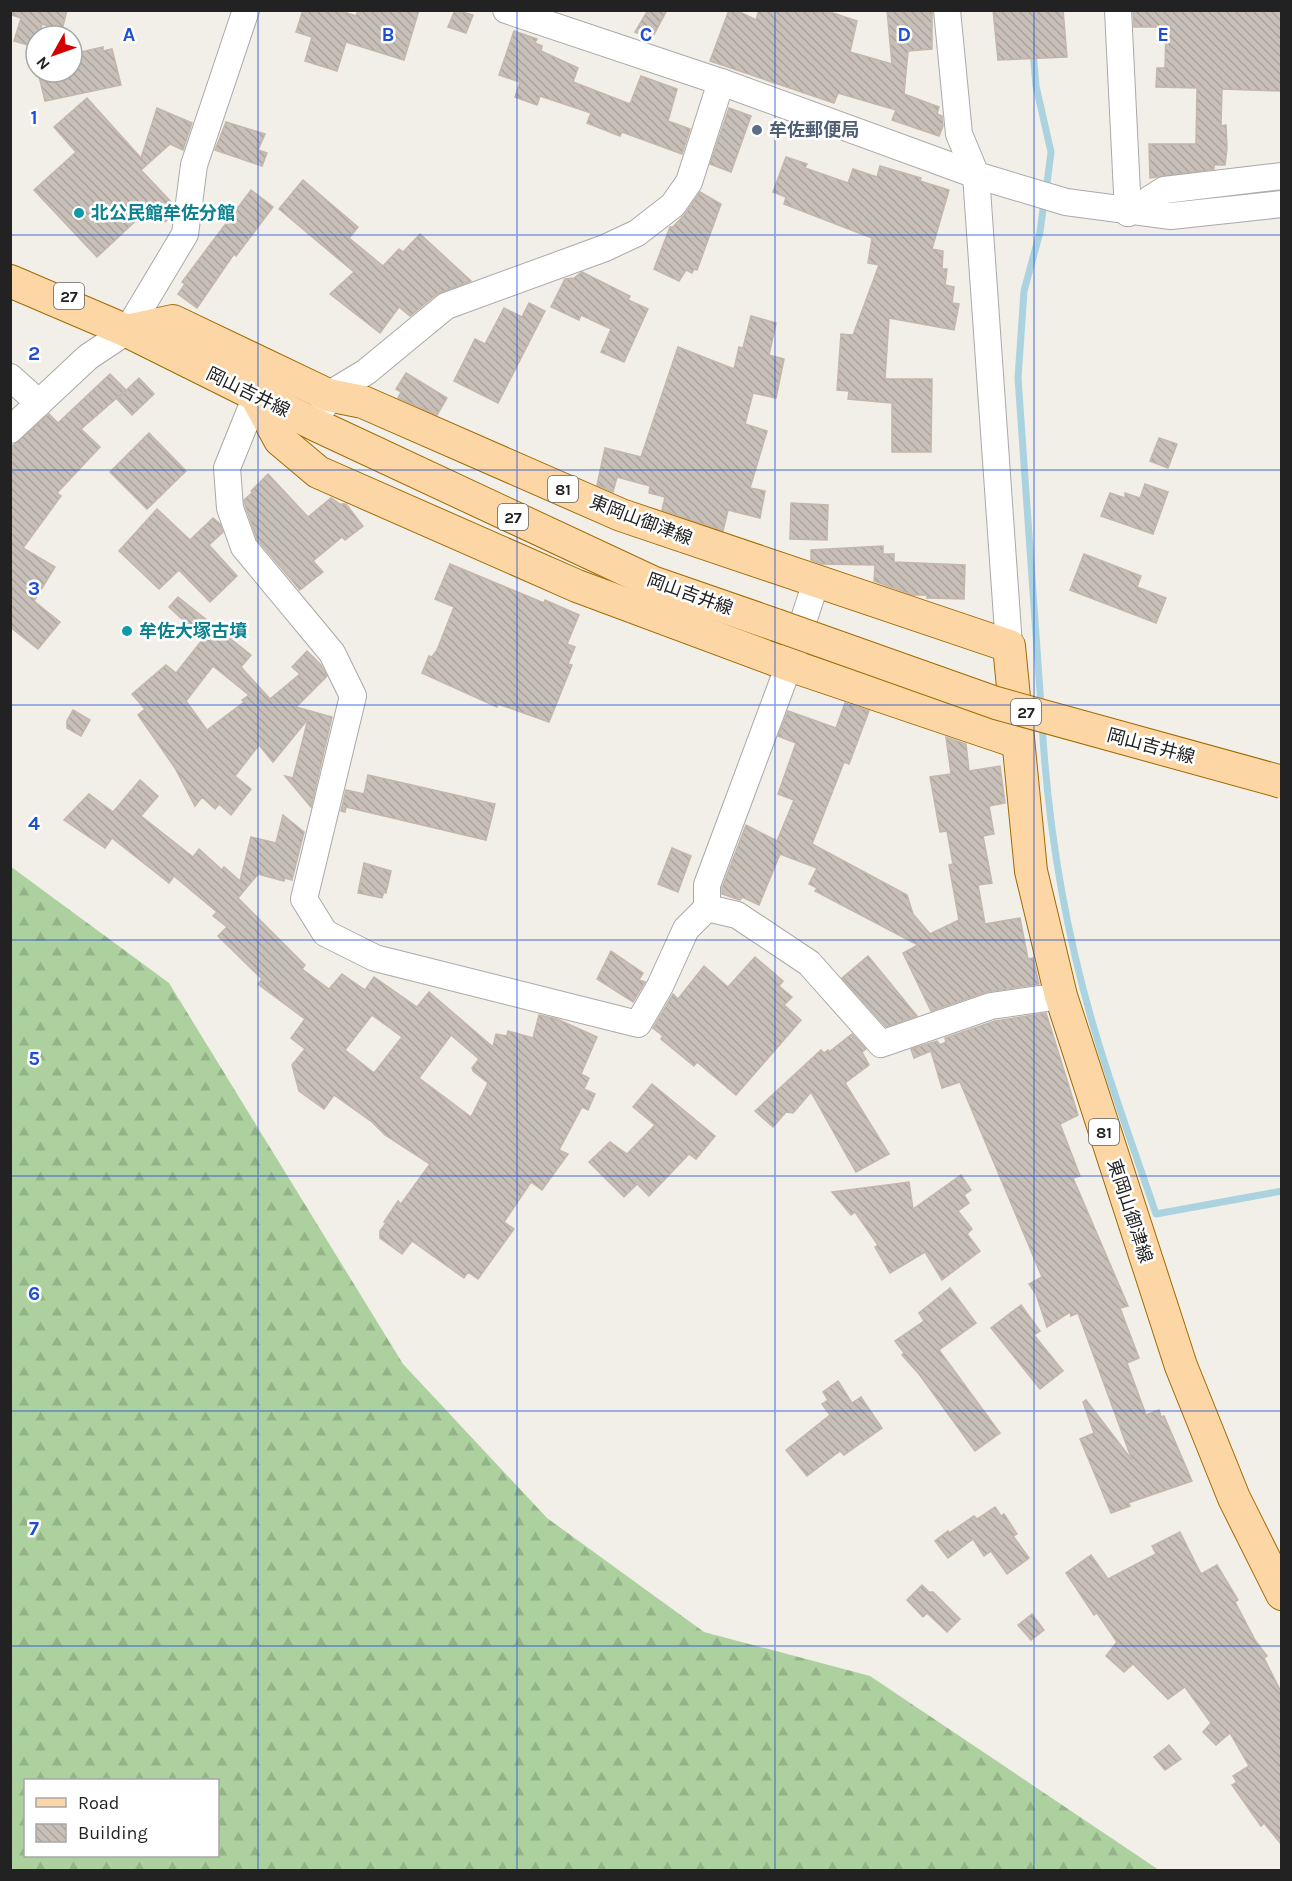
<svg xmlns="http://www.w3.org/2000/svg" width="1292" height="1881" viewBox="0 0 1292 1881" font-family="Karla,'Noto Sans JP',sans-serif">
	<defs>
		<pattern id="forest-firs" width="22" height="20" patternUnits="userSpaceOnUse" patternTransform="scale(1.5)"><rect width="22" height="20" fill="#add19e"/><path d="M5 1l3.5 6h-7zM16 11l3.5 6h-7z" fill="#95b388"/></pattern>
		<pattern id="building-back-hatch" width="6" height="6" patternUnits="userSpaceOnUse" patternTransform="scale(1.5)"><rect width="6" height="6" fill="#c7bfb8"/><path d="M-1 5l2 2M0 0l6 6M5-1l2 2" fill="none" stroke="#aba49e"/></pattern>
	</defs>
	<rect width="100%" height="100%" fill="#f2efe9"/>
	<!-- forest -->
	<path fill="url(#forest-firs)" fill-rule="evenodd" d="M10,866L169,983L403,1364L547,1518L704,1632L870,1676L1159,1870H11ZM26,1780H218V1856H26Z"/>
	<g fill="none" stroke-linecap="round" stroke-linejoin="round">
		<!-- stream -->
		<g stroke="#aad3df" stroke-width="7">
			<polyline points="1033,51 1036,86 1051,152 1046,191"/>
			<polyline points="1041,706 1018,378 1024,291 1040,232 1044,202"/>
			<path d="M1042,723C1048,825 1065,930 1094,1028C1112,1090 1135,1152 1156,1214L1282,1191"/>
		</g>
	</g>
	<!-- building -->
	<g fill="url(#building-back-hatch)" stroke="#c4b6ab" stroke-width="1.5" fill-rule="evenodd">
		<polygon points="13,10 67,10 62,30 42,24 39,36 36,36 35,47 14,41 21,18 12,15"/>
		<polygon points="303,10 339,10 356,16 358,10 419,10 404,60 346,42 337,71 305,61 312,37 296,32"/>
		<polygon points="455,10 473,15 466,33 448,27"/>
		<polygon points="648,10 667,10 652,38 635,32"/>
		<polygon points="729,10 736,10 756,20 759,10 824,10 857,21 850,52 892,64 887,10 932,10 932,49 908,51 904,94 939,107 937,114 942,116 943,126 939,136 892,120 896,110 838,93 834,103 710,61"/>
		<polygon points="993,10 1063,10 1067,57 998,60"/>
		<polygon points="1133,10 1281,10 1281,91 1222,89 1221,126 1226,125 1227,148 1225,165 1214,165 1214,169 1150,178 1149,144 1196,144 1197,88 1156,87 1157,68 1165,68 1166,27 1134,27"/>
		<polygon points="514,31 537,39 535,43 542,46 541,51 578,68 573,82 630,104 641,76 677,89 668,121 690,129 682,154 622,132 620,136 587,123 591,113 540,96 537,105 515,97 520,82 499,75"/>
		<polygon points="103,47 103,51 112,49 121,85 45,101 38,72 72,72 72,54"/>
		<polygon points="87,98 141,158 157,108 192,123 183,150 170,144 141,170 174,205 172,215 165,222 156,213 148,220 143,214 97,257 34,190 76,152 54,127"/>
		<polygon points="729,108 751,116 731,172 710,164"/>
		<polygon points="226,122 265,134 258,150 267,153 262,166 215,150"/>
		<polygon points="786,157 807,164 805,168 848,183 853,169 877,177 880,166 921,178 920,181 949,190 932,249 943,251 942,269 947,269 945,285 954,287 952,303 959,304 954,330 889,318 885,379 932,379 931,452 892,452 892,403 848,399 849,391 837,390 841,334 853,335 879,265 868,263 872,238 784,204 786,197 773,192"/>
		<polygon points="303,180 358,227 349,238 383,266 399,249 403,252 420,234 471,281 437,294 410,316 399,307 380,333 330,294 354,272 279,209"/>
		<polygon points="251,190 273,207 236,256 234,254 197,308 178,294 185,284 182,282"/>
		<polygon points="700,192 721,204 697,270 694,269 692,273 686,270 679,281 654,269 670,227 673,227 685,214"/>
		<polygon points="582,272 630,296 628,300 648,309 624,362 601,352 611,329 581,315 579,320 551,307 565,279 574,278"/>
		<polygon points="529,303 545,311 498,403 454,381 475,339 485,344 504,308 522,317"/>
		<polygon points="751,316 776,323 769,355 784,359 776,398 753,393 745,424 767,431 750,488 765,491 760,518 728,510 723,531 662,510 665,497 649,493 650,486 617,477 613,492 597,485 605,448 641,457 678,347 734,369 739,347 743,348"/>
		<polygon points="406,373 447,398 437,415 398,398 401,392 396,389"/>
		<polygon points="110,374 126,390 81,429 100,447 57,493 61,496 23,548 55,567 34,601 60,622 38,649 10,627 10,448 49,414 58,423"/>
		<polygon points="139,378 154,394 132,415 117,399"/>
		<polygon points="149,433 186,471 147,509 110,472"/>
		<polygon points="1159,438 1177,444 1168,468 1150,461"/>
		<polygon points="268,474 308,517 331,498 340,504 346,504 363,526 345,540 342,537 313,561 323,572 300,590 257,539 245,505 244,500 253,492 251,491"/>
		<polygon points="1145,484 1168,492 1153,534 1101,516 1110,493 1125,498 1125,493 1140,498"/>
		<polygon points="791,503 828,505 827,540 790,539"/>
		<polygon points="157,509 190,540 213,518 220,524 223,532 209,545 237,576 210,602 179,570 159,589 119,551"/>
		<polygon points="883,546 883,554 894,554 894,562 965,565 964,599 927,598 927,595 913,595 874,581 875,565 822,564 811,560 811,550"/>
		<polygon points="1084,554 1141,576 1137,587 1166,598 1156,623 1070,590"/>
		<polygon points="450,564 544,603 545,600 579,615 567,644 575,647 568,664 572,665 549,722 498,704 497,707 422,673 429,656 432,657 437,650 454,607 435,599"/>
		<path d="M178,597L251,655L241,667L270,699L300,674L292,667L307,651L321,665L327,676L296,707L332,717L311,807L285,776L293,778L308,719L273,762L259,745L235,776L251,789L231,815L219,804L215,809L202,797L195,806L175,768L138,715L145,709L132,694L166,665L176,673L203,639L169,607ZM213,666L249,695L242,700L244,702L207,730L186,701Z"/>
		<polygon points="845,703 869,711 849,764 844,762 812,844 907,895 913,914 930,934 959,920 949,865 953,864 947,831 940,832 930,777 951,774 946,737 966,744 969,771 1000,766 1005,803 989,806 994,834 983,836 992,883 978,885 985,924 1020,918 1028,959 1033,958 1039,984 986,992 931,1011 903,953 918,945 815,891 817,888 809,884 817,868 780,854 759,905 742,897 740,900 722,894 722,888 746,825 777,841 794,800 778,794 796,743 778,736 788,711 836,728"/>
		<polygon points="73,710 90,720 81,736 67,728 67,721"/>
		<polygon points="368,775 495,804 486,840 346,807 345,812 341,811 346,790 364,794"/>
		<path d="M140,780L158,796L141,816L193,857L199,849L222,870L224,867L240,881L251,837L276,843L283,815L304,832L292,880L285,878L284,881L258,874L238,898L305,965L302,969L329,989L342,974L365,990L374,977L417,1007L429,992L493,1047L496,1034L507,1036L508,1031L533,1038L539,1015L557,1019L597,1037L581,1074L589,1078L584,1089L595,1094L588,1110L582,1107L559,1150L568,1154L542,1190L531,1182L504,1222L514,1229L478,1279L468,1272L464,1278L412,1241L402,1254L380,1238V1231L386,1223L384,1222L398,1201L401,1204L430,1164L385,1135L372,1122L334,1095L324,1109L299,1091L292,1065L305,1049L291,1038L305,1019L258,984L262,979L218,936L227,927L213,916L217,912L174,876L169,883L112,838L105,848L64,820L89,794L113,812ZM372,1015L402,1037L374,1073L345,1050ZM451,1035L479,1059L472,1068L473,1071L488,1083L471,1117L419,1078Z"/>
		<polygon points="672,848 691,856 678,892 658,884"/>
		<polygon points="364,863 391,871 386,893 384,892 382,898 358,893"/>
		<polygon points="611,951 643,973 639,980 645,982 633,1002 597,979"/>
		<polygon points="868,956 917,1016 886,1027 842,978"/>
		<polygon points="755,957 783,981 779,986 792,997 784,1005 801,1020 736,1095 697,1062 694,1066 661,1039 663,1036 653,1028 673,994 678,999 704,966 728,987"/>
		<polygon points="1046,1013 1078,1115 1060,1124 1080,1176 1073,1178 1128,1306 1120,1308 1139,1358 1127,1363 1146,1415 1159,1410 1161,1417 1164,1416 1192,1481 1128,1503 1130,1506 1111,1513 1080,1439 1094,1433 1083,1402 1086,1400 1132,1460 1078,1313 1071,1316 1070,1312 1047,1327 1036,1294 1029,1284 1042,1277 960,1082 942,1088 931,1051 914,1058 911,1049 937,1041 940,1045 946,1042 945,1038 995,1021"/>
		<polygon points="852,1034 866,1049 862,1052 869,1065 845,1083 889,1154 856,1172 811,1092 793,1113 786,1112 773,1127 755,1111 821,1050 824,1053 828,1050 829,1052"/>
		<polygon points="652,1084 715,1136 696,1159 689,1154 649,1196 637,1184 624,1197 589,1162 610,1142 627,1154 655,1125 633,1107"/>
		<polygon points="961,1175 971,1190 964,1195 969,1203 958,1211 972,1229 967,1234 980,1251 942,1280 925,1252 890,1273 875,1247 878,1245 855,1212 851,1215 832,1192 909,1182 913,1209"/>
		<polygon points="950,1288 976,1323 939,1350 1000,1433 975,1451 919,1374 902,1355 904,1353 895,1341 924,1321 919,1313"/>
		<polygon points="1021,1305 1040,1331 1034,1335 1063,1371 1040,1389 991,1328"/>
		<polygon points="838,1381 852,1403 861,1397 882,1428 844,1455 840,1451 807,1476 786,1450 830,1415 822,1404 828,1400 823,1392"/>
		<polygon points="995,1507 1001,1516 1004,1514 1017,1534 1013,1536 1029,1558 1007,1574 991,1551 984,1556 973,1539 948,1558 935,1541 948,1531 949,1533 974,1516 977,1519"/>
		<polygon points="1180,1532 1201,1574 1217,1565 1238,1600 1235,1602 1255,1640 1267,1656 1264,1658 1281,1692 1281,1844 1264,1823 1261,1826 1232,1785 1237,1782 1233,1776 1249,1766 1230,1733 1216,1745 1203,1732 1211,1723 1185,1687 1168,1699 1133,1664 1124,1672 1106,1656 1117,1642 1097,1613 1094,1615 1066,1573 1091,1555 1108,1579 1156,1554 1152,1546"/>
		<polygon points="922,1585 929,1592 933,1592 960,1619 947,1632 927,1613 923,1617 907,1600"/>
		<polygon points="1032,1614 1044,1630 1031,1640 1018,1625"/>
		<polygon points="1169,1745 1181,1759 1165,1770 1154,1757"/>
	</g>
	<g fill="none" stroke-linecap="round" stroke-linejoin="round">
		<!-- minor casing -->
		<g stroke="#a9a9a9" stroke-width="28">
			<g id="minor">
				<polyline points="506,10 721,82 976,175 1066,202 1171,216 1282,204"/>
				<polyline points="947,10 959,134 976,175 1009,646"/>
				<polyline points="1118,10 1128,213"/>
				<polyline points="1128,213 1164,190 1282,176"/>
				<polyline points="10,377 39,403"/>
				<polyline points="256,396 227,468 230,508 244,547 332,653 353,696 304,899 325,933 375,958 638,1024 660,986 686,929 707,908 707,885 789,665 816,582"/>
				<polyline points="324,406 328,395 366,372 446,306 605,248 637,233 673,205 689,182 721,82"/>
				<polyline points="10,430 88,357 127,331 185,234 194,165 246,10"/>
				<polyline points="707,908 737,915 809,963 881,1044 991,1006 1061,996"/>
			</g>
		</g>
		<!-- major casing -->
		<g stroke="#a06b00" stroke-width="34">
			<g id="major">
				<polyline points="10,281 127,331 316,425 652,582 776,625"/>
				<polyline points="127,331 173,321 328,395 363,402 621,515 1009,646 1031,871 1061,996 1181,1366 1234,1498 1282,1594"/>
				<polyline points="256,396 280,440 318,472 577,586 789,665 1017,742"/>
			</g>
		</g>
		<!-- minor -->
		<use href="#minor" stroke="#fff" stroke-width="26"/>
		<!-- major -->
		<use href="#major" stroke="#fcd6a4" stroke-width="32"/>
		<!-- major-bridge casing -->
		<g stroke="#a06b00" stroke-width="34" stroke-linecap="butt">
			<polyline id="major-bridge" points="776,625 996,703 1282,782"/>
		</g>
		<!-- major-bridge -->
		<use href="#major-bridge" stroke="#fcd6a4" stroke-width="32"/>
	</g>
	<!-- grid -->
	<path fill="none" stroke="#1d4ed8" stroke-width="1.5" stroke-opacity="0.55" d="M258,10V1870M517,10V1870M775,10V1870M1034,10V1870M10,235H1282M10,470H1282M10,705H1282M10,940H1282M10,1176H1282M10,1411H1282M10,1646H1282"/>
	<!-- markers -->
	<circle fill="#5c6f8a" stroke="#fff" stroke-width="2" cx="757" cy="130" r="6"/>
	<g fill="#0f9aa8" stroke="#fff" stroke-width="2">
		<circle cx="79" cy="213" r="6"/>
		<circle cx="127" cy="631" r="6"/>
	</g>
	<g text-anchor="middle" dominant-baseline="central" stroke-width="5" stroke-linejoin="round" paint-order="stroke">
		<!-- shield labels -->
		<g fill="#fff" stroke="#646464" stroke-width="1.5">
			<rect x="54" y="283" width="30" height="26" rx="4.5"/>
			<rect x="548" y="476" width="30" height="26" rx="4.5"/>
			<rect x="498" y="504" width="30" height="26" rx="4.5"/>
			<rect x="1011" y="699" width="30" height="26" rx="4.5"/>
			<rect x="1089" y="1119" width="30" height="26" rx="4.5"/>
		</g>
		<g font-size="16" font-weight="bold" fill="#222">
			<text x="69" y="296">27</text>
			<text x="563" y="489">81</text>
			<text x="513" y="517">27</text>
			<text x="1026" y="712">27</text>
			<text x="1104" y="1132">81</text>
		</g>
		<!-- service labels -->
		<g font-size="18" font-weight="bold" fill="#4e5e75" stroke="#fff" text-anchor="start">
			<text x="769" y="130">牟佐郵便局</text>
		</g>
		<!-- culture labels -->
		<g font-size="18" font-weight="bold" fill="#0d838f" stroke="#fff" text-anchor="start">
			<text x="91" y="213">北公民館牟佐分館</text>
			<text x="139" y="631">牟佐大塚古墳</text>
		</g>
		<!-- street labels -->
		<g font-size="18" fill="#222" stroke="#fff">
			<text transform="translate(248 392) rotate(26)">岡山吉井線</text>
			<text transform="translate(641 520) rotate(21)">東岡山御津線</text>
			<text transform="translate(690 594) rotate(20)">岡山吉井線</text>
			<text transform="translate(1151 746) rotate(15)">岡山吉井線</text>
			<text transform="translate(1130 1211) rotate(72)">東岡山御津線</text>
		</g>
	</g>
	<g font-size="20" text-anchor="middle" font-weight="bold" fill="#1d4ed8" stroke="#fff" stroke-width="5" stroke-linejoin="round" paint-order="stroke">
		<text x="129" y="41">A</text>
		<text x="388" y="41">B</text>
		<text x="646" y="41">C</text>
		<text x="904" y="41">D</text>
		<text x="1163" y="41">E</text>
		<text x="34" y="124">1</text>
		<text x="34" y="360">2</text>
		<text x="34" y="595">3</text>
		<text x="34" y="830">4</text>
		<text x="34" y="1065">5</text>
		<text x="34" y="1300">6</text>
		<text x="34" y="1535">7</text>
	</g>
	<!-- border -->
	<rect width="1292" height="1881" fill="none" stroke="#222222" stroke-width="24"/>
	<!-- legend -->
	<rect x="24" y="1779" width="195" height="78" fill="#ffffff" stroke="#a7a7a7" stroke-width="1.5"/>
	<rect x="36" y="1798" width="30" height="9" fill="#fcd6a4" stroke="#a7a7a7" stroke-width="1.5"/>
	<text x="78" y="1809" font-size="18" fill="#222222">Road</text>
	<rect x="36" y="1824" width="30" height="18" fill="url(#building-back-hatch)" stroke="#a7a7a7" stroke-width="1.5"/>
	<text x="78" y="1839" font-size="18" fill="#222222">Building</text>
	<!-- north arrow -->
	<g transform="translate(54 54) rotate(230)"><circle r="28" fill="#ffffff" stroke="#a7a7a7" stroke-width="1.5"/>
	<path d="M0-4.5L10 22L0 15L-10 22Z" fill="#d40000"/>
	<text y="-9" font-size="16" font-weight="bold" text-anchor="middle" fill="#222222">N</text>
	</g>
</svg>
